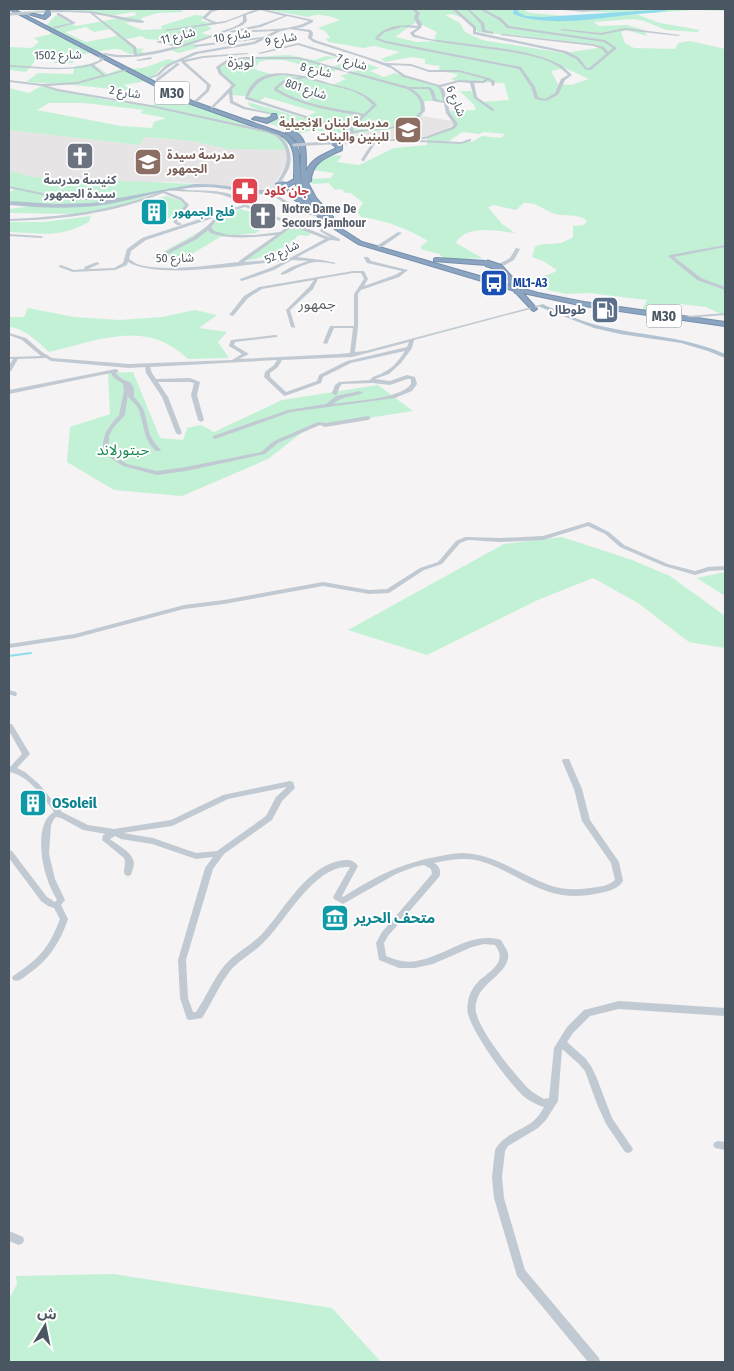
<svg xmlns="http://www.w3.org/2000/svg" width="734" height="1371" viewBox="0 0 734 1371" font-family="'Fira Sans Condensed','Noto Sans Arabic',sans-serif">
	<rect width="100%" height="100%" fill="#f5f3f3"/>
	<!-- education -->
	<g fill="#e6e4e5">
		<polygon points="422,116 452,121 453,124 447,129 427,137 376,139 346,145 339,141 351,134 410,127"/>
		<polygon points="9,130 139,145 145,137 153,138 191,141 228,149 286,150 288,161 276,182 283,191 178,182 134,182 32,177 9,170"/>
	</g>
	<!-- green -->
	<g fill="#c3f1d5" fill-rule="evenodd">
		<path d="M28,9H181L183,12L158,13L141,18L142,21L125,23L142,30L162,29L161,26L195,15L205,16L201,21L216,24L208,26L212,29L201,33L211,36L193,43L197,48L179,53L167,49L175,47V45L158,43L161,40L146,39L142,36L123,40L135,48L145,49L141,51L145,53C127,58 126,49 115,49C102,50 89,54 75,55L73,63H54L57,58L38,57L26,72L9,70V47L32,48L39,42L34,38L51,34L46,26L56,15L76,26L137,15L134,12L109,16L85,12L25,10ZM86,27L94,32L111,29L117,36L86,42L65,32Z"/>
		<path d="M264,9H528L525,11L531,13L566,16L616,13L552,9H725V11L695,10L636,14L660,23L700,30L697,32L666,30L644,21L633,19L594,22L599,26L627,25L644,30L647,36L627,30L621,32L625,43L634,48L675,49L678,43L690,41L725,49V316L706,307L680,304L675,315L642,310L647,300L589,293L566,294L536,287L532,284C538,274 549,277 557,270L543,261L532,257L535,247C545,240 556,249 573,237V226L584,225L587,221C579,213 566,217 555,214C543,210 538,202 524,203L516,210L494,205L488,207L502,224L515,233C497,231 466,224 456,243L482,258L446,260L439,254L421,249V246L428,241C406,228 385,220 361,217L357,212L363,203L351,193H345L342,189L335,190L329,183L313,184L309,179L331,178L334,173L312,170C320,159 328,153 342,156L337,162L359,165L394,148L427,145V137L452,127L453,124L447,111L476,110L474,105L460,91H471L481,102L509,100L504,83L455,81L451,79L457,76V74L438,71L440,66L425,64V59L412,57L385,62L381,59L400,52L374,46L363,48L329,42L325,39L330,38L325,31L318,28L340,20C330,16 319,13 308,17ZM451,14L467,19L478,32L596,44L604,47L564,53L482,40L465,32L460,23L445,15ZM416,22L437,32L434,38L438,41L417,42L395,37ZM565,68L589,79L571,85L558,84L551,71ZM462,132L480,134L483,132L505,134L501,138L482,136L472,142H448Z"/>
		<path d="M289,55L314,60L326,56L337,57L317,63L332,67L355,59L379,68L370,71L384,77L395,73L435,85L441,89L443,101H425L422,116L410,127L351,134L312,130L298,134L255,118L274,116L249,106L248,102L304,118L316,112L265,97L258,102L248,100L245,96L230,95L231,86L218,67L236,58ZM267,60H283L319,69L304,76L274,75L254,69L259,62ZM354,64L364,68L340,76L346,79L332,85L311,79Z"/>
		<path d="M168,59L176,61L162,67L151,80L124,85L143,96L117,93L120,90L65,84L26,82L38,73L73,74L75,66L93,64L107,74L126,67C137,73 157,63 168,59Z"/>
		<path d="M41,86L107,100L151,106L162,99L172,97L274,130L286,138L288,146L287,150L228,149L191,141L145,137L139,145L9,130V88L29,93ZM49,103H84L144,110L140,113L166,118L154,122L152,128L121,126L37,110Z"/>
		<polygon points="9,170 32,177 198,184 155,193 116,208 77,214 9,213 9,209 41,205 9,203 9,193 14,189 9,188"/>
		<polygon points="167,196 181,201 185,205 184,210 174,218 157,218 162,208 146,201"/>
		<polygon points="240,209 260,214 258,220 267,225 256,233 220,237 187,257 152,258"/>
		<path d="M91,216L89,222C57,239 43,233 9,232V222H44Z"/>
		<path d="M293,223H301L312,232L308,236L299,235C282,251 266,258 243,261Z"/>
		<path d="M28,308L74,317L119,320L162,317L195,310L217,315L199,328L227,332L218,342L229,358L188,359C145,318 98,341 49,352C38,342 24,328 9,327V317H24Z"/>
		<polygon points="133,372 160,438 183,440 187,428 201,425 214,432 282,400 378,385 413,411 309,427 268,459 182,496 114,490 67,462 70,427 110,414 108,373"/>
		<polygon points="562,537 632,560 670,576 725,616 725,648 689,642 638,603 593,578 540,599 427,655 348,630 504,544"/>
		<polygon points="725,572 725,596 697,578"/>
		<polygon points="113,1274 332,1308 381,1362 9,1362 9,1299 17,1284 16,1276"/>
	</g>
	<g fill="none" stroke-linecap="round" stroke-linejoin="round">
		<!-- stream -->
		<polyline stroke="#90daee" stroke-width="2" points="9,656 31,653"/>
		<!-- river -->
		<path fill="#90daee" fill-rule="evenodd" d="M514,9H518V12L526,16L542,17L671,9C661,13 647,13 636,14C600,18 548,28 513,14Z"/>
		<!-- highway casing -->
		<g stroke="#7690ad" stroke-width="2">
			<g id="highway">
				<path d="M9,9H13L192,101L288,135C306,150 295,169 304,188C294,163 312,148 286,133V131C311,131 305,157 306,172C311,158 325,154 337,148L332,144V142L342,145V150C327,157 311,162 311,181L308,183L316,198L333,217V219H329L315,206L304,189L310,200L326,219L362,242L538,293L584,302L725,322V326L584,306L523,293L537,309L534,311L532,310L516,293L515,291L358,244L322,221L308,205L303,206L284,192V190H288L305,202L295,183L288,187L276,184L279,182L287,183L294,179C294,163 297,148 284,137L188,103Z"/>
				<polygon points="48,10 50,11 50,15 45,19 28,14 30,13 44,16 46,11"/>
				<polygon points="272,114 276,114 277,118 267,123 252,119 255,117 266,119 271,117"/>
				<polygon points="436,258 486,261 489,263 486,265 434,261 434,259"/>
				<polygon points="499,267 503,267 513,278 513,280 509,280 499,269"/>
			</g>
		</g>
		<!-- minor -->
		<g fill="#c1cad2" fill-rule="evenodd">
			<path d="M217,9H222L212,12L206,18C209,19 214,22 217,22C230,23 248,9 263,9L313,20V22L303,27L296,28L311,30L313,33L312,38L315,40L385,63L411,64L429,70H459L489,78L495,81L494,86H492L491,82L488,80L484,83H474L477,97L495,110L492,111L474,98L470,83L459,82L441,87L444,89L450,113L458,124L454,129L425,139L376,142L364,161H363L361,160L374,140L425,137L452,127L454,124L446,113L444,103L433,101L430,91L428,89H412C421,95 425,100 425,111C402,135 383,126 355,133C352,134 347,136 344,138C337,141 335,147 327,144L328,143C335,143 343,135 350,132L349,128L350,127L330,126L245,99C254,60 302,75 328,83C346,88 364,90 377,105L353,128L354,131C372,128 396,130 413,119C416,117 418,113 421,111C421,98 417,95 407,89L298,59H243L227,63L220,67L222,73L236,85L232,89L233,101L245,107L271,113L269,114L243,109L230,103L229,93L212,109H211V107L232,85L219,74L216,67L225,61L243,57H298L409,87H430L434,91L436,99L443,101L440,89L436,86L403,77L391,68L364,58L313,42L308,38L309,32L290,29L281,31L255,44L197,54L183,60L203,56L247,53L249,54L203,58L185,62L211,85L209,91L197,102L194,101L206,90L207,85L182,63L181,61C178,62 173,64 170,66C160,72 161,79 148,77L156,75L166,65L195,52L253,42L259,39L195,47L194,45L263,37L275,31L253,32L251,31L253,30C272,29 292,30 309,21L287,16L261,27L230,33V31L259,25L284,16L260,10L246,15L247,21L243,25C209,39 137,67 102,54L104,53L118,55H134L133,48L90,13L66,12L29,13L27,12L57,10L90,11L144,21L143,23C126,22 110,16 94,14L136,47L137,54C167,50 195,42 222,31C229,29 238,26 243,21V16L224,23L166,31L164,30L212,23L202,18L210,10ZM390,65L411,66L429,72H459L485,79L483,81L459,80L439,85L405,75ZM282,75L300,77L282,81L274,88V90C299,106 333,111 362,116L352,125L331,124L248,97C257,81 264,77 282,75ZM304,78L353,91L364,97L373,105L364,114L356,112C330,108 300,103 277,89L284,83Z"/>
			<path d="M411,9H415L420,13L418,18L422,24L421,28L414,33L415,35L430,39L499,48L523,52L545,58L561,65L572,75L565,80L558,95L546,101L535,99L531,87L519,69L385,43L375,39C382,25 404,24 418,26L414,18L416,13ZM402,27L417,28L410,33L413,37C445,44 479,47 512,52C527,55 546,58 559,67C562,69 565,72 568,75L561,79L555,93L545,99L538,97L535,87L521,67L386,41L378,38L385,32Z"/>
			<polygon points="452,9 456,9 476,27 476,32 566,51 578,57 587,68 589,68 606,54 602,49 594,46 500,35 502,34 594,44 604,47 608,52 613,48 604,42 507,28 499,20 479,9 483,9 501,18 509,26 605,40 617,48 591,70 586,70 576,59 564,53 473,34 473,28"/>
			<polygon points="467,9 469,9 484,23 485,30 493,32 493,34 482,32 481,24"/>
			<polygon points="553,9 583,10 620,9 583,12"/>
			<polygon points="57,13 59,13 76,23 53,29 53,27 71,23 57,15"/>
			<polygon points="193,28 196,29 162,42 173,44 173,46 156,42"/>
			<polygon points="625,28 680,35 678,36 625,30 601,35 560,30 562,29 601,33"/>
			<polygon points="298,43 342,56 343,57 340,58 298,45 260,54 258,53"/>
			<path d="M101,55L103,56L104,60L94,65L105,75L127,69L129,70L77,84L48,86L58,89L151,105L275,132C287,139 294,154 289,168C287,173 284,177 281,182L288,191L287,192H285L277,182C280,177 283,172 285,167C290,154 284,141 273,134L151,107L57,91L42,86L9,82V80L42,84L77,82L102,75L91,66C64,72 36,68 9,67V65C38,66 74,73 100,60L99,56Z"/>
			<polygon points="151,57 152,59 138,61 136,60"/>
			<polygon points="177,63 180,64 158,81 156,81 156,79"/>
			<polygon points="470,139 471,139 471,141 461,144 419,142 417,141 419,140 461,142"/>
			<polygon points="9,186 66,198 120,198 122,199 120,200 66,200 9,188"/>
			<path d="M169,188C175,188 182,189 188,190C209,191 234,189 248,205L331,238L320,231L325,221H329V222L324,231L340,239V241L330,240L297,257L322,260L336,263L334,264C317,261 313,261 297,268C291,271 287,274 281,275V273L291,267L308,261L292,260L274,270L242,281L240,280V279L270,268L285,261C247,264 159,280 128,262L127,265L115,270L73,272L59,267V266L61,265L74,270L85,269L84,267L97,262L99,263V264L88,269L114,268L123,263L127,249L142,238L243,205C222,188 193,194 169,190ZM245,207L290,225L280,232L255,235H229L214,231L211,227L222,214ZM216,217L207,226L193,237L154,258L158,259L197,239L208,230L210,233C232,240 253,237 276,235L239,261V262C211,265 167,272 140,265C136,264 133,261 129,259L131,251L146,240ZM293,226L325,239L290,258L244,262Z"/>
			<path d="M160,190H162L182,198L189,205L177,222L181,223V225H177L173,222L185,205L180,200L163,193C114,213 62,220 9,221V219C61,217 111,211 160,192Z"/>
			<polygon points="269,191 271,191 303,212 318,214 320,215 318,216 301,214 269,193"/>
			<polygon points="398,232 402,233 382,247 378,247 378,245"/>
			<polygon points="9,234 41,236 43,237 41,238 9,236"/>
			<polygon points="725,245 725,247 674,257 701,278 725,287 725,290 697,280 668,256 670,255"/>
			<polygon points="516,248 520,249 514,260 485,276 481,276 481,274 510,258"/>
			<path d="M364,257H368L371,261L408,270L399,277L361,290L358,294V327L355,352L365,351L543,304L545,305L414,340L412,348L401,363L389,374L375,379L390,381L407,375L415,377L417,384L412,391L395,398L291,412L215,439L213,438V436L288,410L326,404L336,396L360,391L363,393C353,397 342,396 333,404C351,401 401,399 411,384V379H407L390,385L373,383L342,384L340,386L337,394L335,395L332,393L335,385L339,382L370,380C373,375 379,376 384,372C393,368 400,359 405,351L351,363L323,377L321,383L285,396L283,395L264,377L265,372L274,365L277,360L150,367L152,373L156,379L190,378L200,382L197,395L204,420L201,422L198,420L191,395L194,383L190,382H158L168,397L182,433L179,435L176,433L162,397L146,373L145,367L129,368L51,361L46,358L18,359L11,371H9V366L13,359H9V357L41,356L22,340L9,335V333L26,338L42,352L52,358L129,364L232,360L242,354L229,346V345L231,340L275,335H277V337L235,342L234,345L249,354L239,359L339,354L350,353L353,328H334L327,344L323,343L330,326H354V294L364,279L361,273H353L318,279L313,289L290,310L295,327V328L291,327L286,310L309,287L314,280L262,289L248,298L233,316L229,315L244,296L259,287L353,271H364L368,279L364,286L395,275L402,271L367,263L364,258ZM409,342L407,347L347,361L319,375L317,381L286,392L270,377V373L278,367L282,360L352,357Z"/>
			<polygon points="725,313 725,315 688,318 686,317 688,316"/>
			<path d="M116,369L119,371L116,373C118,377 125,381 130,382L134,388V397C149,412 144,419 151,437C154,442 157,446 161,450L160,451H156L150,445L146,437L139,410L136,405L128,397V394L125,415L113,428L109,436V452L127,464L157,471L186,467L261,452L274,441L318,422L326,423L368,416L371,418L368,420L325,427L320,425L278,443L265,454L186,471L157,475L123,466L103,453V441L106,432L112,423L119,415L124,391L123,384L113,377L111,373L9,394V390Z"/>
			<polygon points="589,522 609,532 624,545 668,564 695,571 708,567 725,566 725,570 709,571 695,575 664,566 620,547 605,534 588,526 543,540 501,542 468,540 460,543 442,564 424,570 389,593 369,594 323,586 224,604 184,609 75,638 9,648 9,644 75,634 184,605 224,600 323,582 369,590 387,589 420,568 438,562 456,541 465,537 501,538 543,536"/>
			<polygon points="9,690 16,692 17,694 16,696 14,696 9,694"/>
			<path d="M9,724H12L30,754L17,768L25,772L39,784L62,812L88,825L114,829L171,820L223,795L290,781L293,782L295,788L282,801L272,820L224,854L213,869L186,960L188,998L193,1012H196C206,997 213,980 224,966C235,953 250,946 262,934C285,909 308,863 345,860C352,860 354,861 358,866L342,896L343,897C373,878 395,866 430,858C441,856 452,853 463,853C495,854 520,875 549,885C562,890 576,890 590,888C599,887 608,886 615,880L611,863L582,821L574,789L562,761L563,759H569L582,789L590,820L619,862L623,881C618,889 609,891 600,893C587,896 574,897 562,895C532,890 508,869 480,861C464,857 449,860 434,863C439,865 442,872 439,877L388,936L384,943L386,956C396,960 405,963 416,961C445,957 470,931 501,940C503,944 507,949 508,953C511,972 481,982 477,1000C475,1005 475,1011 477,1015C481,1033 517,1078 531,1091C535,1094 539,1096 544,1099L549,1098L554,1048L567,1027L584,1010L619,1001L725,1008V1016L619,1009L590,1016L573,1033L567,1042L585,1058L591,1066L596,1076L612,1118L631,1146L633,1149L631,1152L628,1153L625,1152L606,1124L597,1104L585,1071L579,1064L562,1049L558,1101L546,1120L538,1128L508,1146L505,1151L502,1177L504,1198L525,1270L599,1358L600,1362H588L517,1276L494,1198L492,1177L495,1150C503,1135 518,1132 531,1123C537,1118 541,1113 544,1107C539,1106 532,1102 527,1099C511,1087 475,1036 469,1017C467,1013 467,1007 468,1002C469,994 473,987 478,982C484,976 498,967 499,960C501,954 498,950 495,945L484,944L472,947L433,964L415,968H399L379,960L376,943L382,932L432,874L431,869L424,865L414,867L396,874L343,904L334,899L333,897L350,867C315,864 287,919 265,941C255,952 240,959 230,971C219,985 212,1003 202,1018L190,1020L187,1019L180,998L178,960L205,868L213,857L196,859L152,844L121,839L115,836L110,839C117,845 133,852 134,863C134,866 132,872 131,875L128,876L125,875C122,869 127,865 124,858L102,840L103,835L106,834L83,830L61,818L56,817L54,819L51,825L49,854L55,879L65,900L61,905L68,919C60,943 48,961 27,975C22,979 19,982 13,980L12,978L13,976C39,959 49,948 60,919L54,908L48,906L41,901L9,858V850L12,851L47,897L55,902L57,900C53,893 49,885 47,878C41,861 35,822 54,812C43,797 28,775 9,772V766L10,767L22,754L9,731ZM287,787L276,797L266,816L217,851L196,853L153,838L123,833L172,826L228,799Z"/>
			<polygon points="718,1141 725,1142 725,1150 715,1148 713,1145 715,1142"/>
			<polygon points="9,1231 23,1237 24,1240 23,1243 19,1245 9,1241"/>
		</g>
		<!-- major -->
		<g fill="#b3c2d1" fill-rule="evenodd">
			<path d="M195,184C226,183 255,193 286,189L289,191C270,201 228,187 206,187C171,187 138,199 104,205C73,209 40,208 9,205V201L56,204L92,203Z"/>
			<path d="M540,305H544C564,313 584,323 605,327C646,336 687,337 725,354V358L708,351L681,343L620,334L594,328L540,307Z"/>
		</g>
		<!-- highway -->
		<use href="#highway" fill="#8ba5c1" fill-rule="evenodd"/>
		<!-- highway-bridge casing -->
		<g stroke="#7690ad" stroke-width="8" stroke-linecap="butt">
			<g id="highway-bridge">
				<polyline points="486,263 501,268"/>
				<polyline points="511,279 518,292"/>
			</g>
		</g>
		<!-- minor-bridge -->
		<g stroke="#c1cad2" stroke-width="3">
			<polyline points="9,14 29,13"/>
			<polyline points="294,145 329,143"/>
		</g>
		<!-- highway-bridge -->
		<use href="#highway-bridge" stroke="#8ba5c1" stroke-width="6"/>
	</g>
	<!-- icons -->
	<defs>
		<g id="school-square" transform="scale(1.4375)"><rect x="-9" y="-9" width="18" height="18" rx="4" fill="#8d6e63" stroke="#fff"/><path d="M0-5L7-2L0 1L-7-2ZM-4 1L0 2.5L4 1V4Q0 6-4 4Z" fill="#fff"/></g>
		<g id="church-square" transform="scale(1.4375)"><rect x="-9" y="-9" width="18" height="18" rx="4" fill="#6b7280" stroke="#fff"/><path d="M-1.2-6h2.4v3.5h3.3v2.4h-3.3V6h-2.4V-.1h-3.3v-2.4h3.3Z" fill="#fff"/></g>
		<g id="pharmacy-square" transform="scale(1.4375)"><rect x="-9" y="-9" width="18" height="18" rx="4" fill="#e0444e" stroke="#fff"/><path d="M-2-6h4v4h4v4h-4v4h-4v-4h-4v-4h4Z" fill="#fff"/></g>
		<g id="building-square" transform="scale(1.4375)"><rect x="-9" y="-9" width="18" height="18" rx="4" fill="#0f9aa8" stroke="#fff"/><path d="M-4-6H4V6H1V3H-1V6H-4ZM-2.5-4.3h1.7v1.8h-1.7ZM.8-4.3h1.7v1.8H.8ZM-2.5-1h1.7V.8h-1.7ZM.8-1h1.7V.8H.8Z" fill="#fff"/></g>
		<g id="bus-square" transform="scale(1.4375)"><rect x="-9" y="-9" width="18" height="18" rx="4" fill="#1a4fb4" stroke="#fff"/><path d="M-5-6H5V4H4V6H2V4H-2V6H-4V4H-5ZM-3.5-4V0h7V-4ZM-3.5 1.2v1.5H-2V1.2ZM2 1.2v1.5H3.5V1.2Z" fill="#fff"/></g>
		<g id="fuel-square" transform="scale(1.4375)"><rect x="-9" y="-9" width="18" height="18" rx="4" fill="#5c6f8a" stroke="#fff"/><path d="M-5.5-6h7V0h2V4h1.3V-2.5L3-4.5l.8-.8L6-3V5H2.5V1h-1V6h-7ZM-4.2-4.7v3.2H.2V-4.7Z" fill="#fff"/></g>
		<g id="museum-square" transform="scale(1.4375)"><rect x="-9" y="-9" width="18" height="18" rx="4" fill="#0f9aa8" stroke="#fff"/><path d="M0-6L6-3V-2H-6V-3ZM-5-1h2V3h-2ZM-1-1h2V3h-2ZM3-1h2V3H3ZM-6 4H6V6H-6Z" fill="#fff"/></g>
	</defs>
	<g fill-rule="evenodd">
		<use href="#school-square" x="408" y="130"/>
		<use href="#church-square" x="80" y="156"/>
		<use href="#school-square" x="148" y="162"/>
		<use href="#pharmacy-square" x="245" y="191"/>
		<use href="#building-square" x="154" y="212"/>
		<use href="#church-square" x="263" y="216"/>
		<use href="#bus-square" x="494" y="283"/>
		<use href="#fuel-square" x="605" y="310"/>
		<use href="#building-square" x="33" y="803"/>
		<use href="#museum-square" x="335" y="918"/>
	</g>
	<g text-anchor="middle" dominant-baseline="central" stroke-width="4" stroke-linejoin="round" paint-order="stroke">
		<!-- far-street labels -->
		<g font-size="12" fill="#4a5661" stroke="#fff">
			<text transform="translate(178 36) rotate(-14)">شارع 11</text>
			<text transform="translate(232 36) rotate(-9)">شارع 10</text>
			<text transform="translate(281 39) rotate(-11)">شارع 9</text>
			<text transform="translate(58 55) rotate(-1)">شارع 1502</text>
			<text transform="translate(352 62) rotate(17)">شارع 7</text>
			<text transform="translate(316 70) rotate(14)">شارع 8</text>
			<text transform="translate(306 89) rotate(18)">شارع 801</text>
			<text transform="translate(125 92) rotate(9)">شارع 2</text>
			<text transform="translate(456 101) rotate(67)">شارع 6</text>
			<text transform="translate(282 252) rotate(-27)">شارع 52</text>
			<text transform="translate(175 258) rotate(-1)">شارع 50</text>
		</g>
		<!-- far-education labels -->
		<g font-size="12" font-weight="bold" fill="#785e54" stroke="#fff" text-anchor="end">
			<text x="389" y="123">مدرسة لبنان الإنجيلية<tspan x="389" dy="14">للبنين والبنات</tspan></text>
			<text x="167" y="155" text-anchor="start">مدرسة سيدة<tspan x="167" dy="14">الجمهور</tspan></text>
		</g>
		<!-- far-worship labels -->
		<g font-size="12" font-weight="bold" fill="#5b616d" stroke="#fff">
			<text x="80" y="180">كنيسة مدرسة<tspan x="80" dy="14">سيدة الجمهور</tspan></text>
			<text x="282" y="209" text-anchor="start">Notre Dame De<tspan x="282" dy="14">Secours Jamhour</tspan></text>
		</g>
		<!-- far-health labels -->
		<g font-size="12" font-weight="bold" fill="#be3a42" stroke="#fff" text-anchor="start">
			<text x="264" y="191">جان كلود</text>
		</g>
		<!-- far-culture labels -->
		<g font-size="12" font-weight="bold" fill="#0d838f" stroke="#fff" text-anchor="start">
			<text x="173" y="212">فلج الجمهور</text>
		</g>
		<!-- far-transit labels -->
		<g font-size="12" font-weight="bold" fill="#164399" stroke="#fff" text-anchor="start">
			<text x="513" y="283">ML1-A3</text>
		</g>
		<!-- far-service labels -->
		<g font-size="12" font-weight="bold" fill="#4e5e75" stroke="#fff" text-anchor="end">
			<text x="586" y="310">طوطال</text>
		</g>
		<!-- shield labels -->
		<g fill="#fff" stroke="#808990" stroke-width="1">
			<rect x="154.5" y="81.5" width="35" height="23" rx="4"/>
			<rect x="646.5" y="304.5" width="35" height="23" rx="4"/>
		</g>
		<g font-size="14" font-weight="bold" fill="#4a5661">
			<text x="172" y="93">M30</text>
			<text x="664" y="316">M30</text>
		</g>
		<!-- far-quarter labels -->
		<g font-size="15" fill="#5f6368" stroke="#fff">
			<text x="241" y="62">لويزة</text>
			<text x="317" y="304">جمهور</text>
		</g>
		<!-- park labels -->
		<g font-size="15" fill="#17864f" stroke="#fff">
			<text x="123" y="450">حبتورلاند</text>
		</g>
		<!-- culture labels -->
		<g font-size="15" font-weight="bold" fill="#0d838f" stroke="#fff" text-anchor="start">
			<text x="52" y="803">OSoleil</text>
			<text x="354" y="918">متحف الحرير</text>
		</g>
	</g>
	<!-- border -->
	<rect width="734" height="1371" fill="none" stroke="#4a5661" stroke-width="20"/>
	<!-- north arrow -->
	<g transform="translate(45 1326) rotate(10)" stroke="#ffffff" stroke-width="4" paint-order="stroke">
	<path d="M0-4L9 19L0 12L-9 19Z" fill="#4a5661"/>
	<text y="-8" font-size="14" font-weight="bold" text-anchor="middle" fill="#4a5661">ش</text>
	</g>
</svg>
